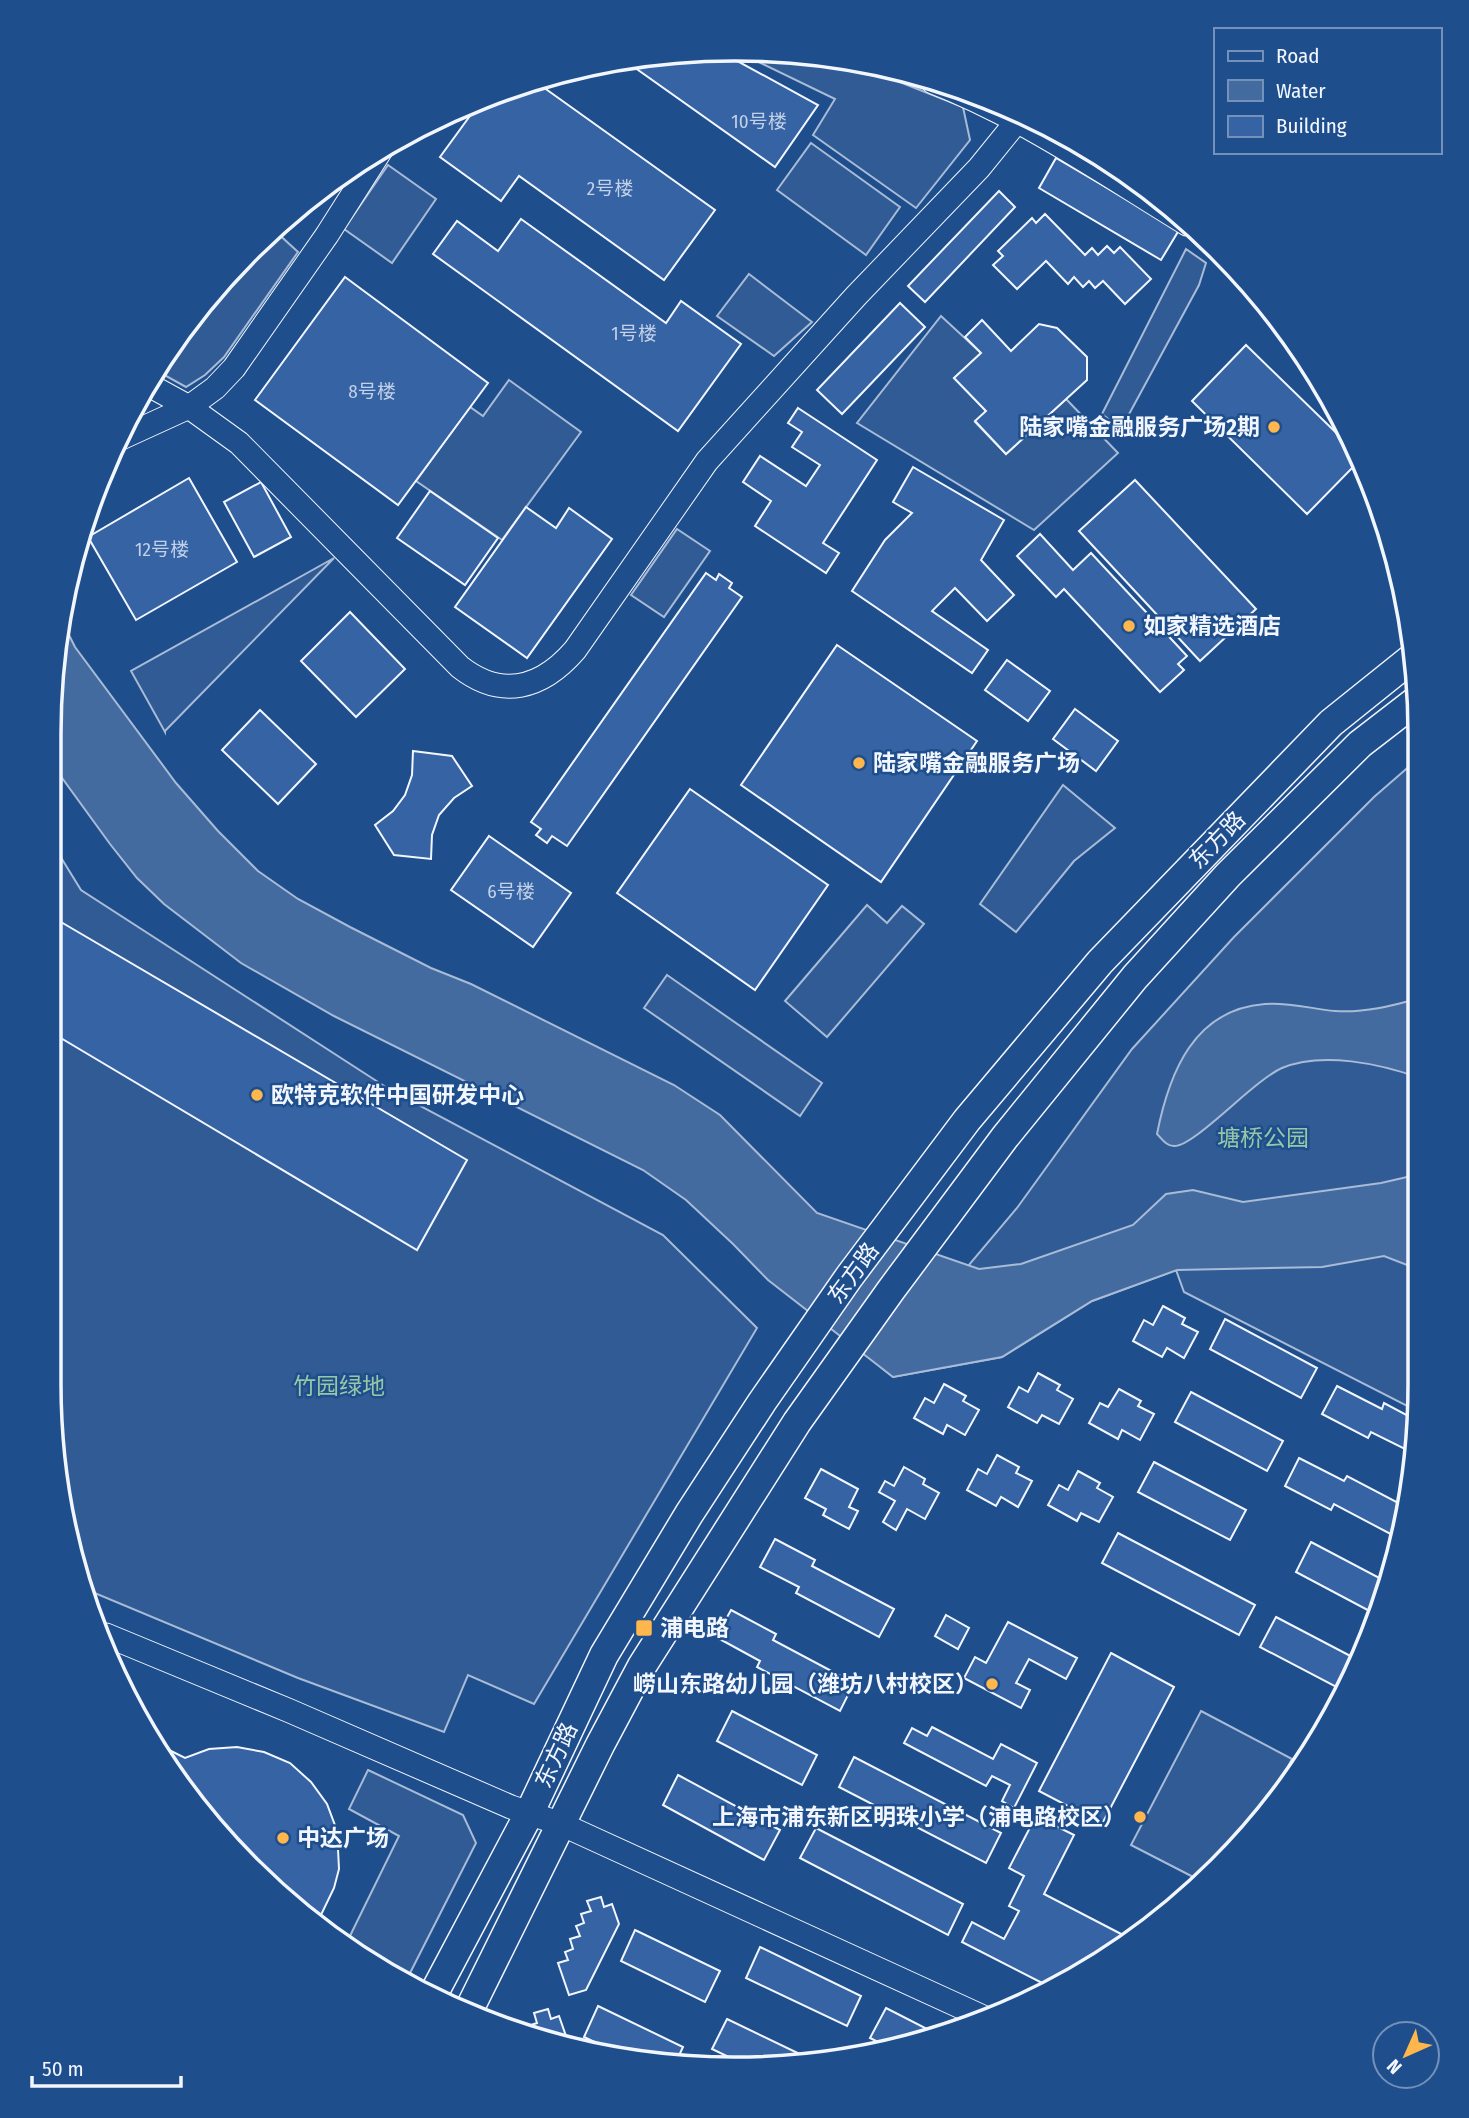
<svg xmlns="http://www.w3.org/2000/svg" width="1469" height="2118" viewBox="0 0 1469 2118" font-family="'Fira Sans Condensed','Noto Sans SC',sans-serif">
	<rect width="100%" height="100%" fill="#1f4e8c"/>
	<!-- built -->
	<g fill="#305b95" stroke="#a8bbd7" stroke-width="2">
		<polygon points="732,49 844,60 963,107 970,140 916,208 813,135 835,99"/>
		<polygon points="811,143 900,207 866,255 777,190"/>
		<polygon points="388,165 436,199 392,263 344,229"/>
		<polygon points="274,230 298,252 224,357 205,375 186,387 157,371 250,250"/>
		<polygon points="1186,249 1206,263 1199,285 1121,429 1102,414"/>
		<polygon points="749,274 812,322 774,356 717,316"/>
		<polygon points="941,316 981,353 954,378 986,411 975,422 1006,454 1066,399 1118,453 1034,530 857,423"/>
		<polygon points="509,380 581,432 502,540 416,481 470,407 483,416"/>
		<polygon points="677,529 710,551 664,617 631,595"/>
		<polygon points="334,558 165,731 165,732 131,671"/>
		<polygon points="1420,757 1420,1383 1417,1411 1184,1292 1176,1270 1092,1301 1002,1357 893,1377 882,1368 1017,1208 1132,1049 1234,937 1374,797"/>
		<polygon points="1063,785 1115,828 1074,861 1016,932 980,904"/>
		<polygon points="49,838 81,890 392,1091 663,1235 757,1328 534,1704 468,1675 444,1732 298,1678 85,1589 72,1561 49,1383"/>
		<polygon points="867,905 887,923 902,906 924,924 827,1037 785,1001"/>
		<polygon points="667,975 822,1083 800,1116 644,1008"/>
		<polygon points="1201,1711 1292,1759 1264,1813 1219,1869 1201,1881 1131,1845"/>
		<polygon points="368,1770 463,1815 476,1843 408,1977 348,1940 399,1836 349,1809"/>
	</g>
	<!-- water -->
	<g fill="#446ba0" stroke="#a8bbd7" stroke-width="2">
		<polygon points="60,617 75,647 176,783 218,831 258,871 298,899 350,927 431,968 471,984 674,1085 720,1115 817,1213 979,1269 1021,1264 1133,1225 1166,1194 1193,1190 1243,1202 1381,1183 1420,1174 1420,1270 1384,1256 1322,1267 1177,1270 1092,1301 1002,1357 893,1377 768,1280 733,1244 686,1200 643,1170 334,1016 241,963 164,904 137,878 110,844 49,760 49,734"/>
		<path d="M1420,998V1078C1381,1064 1322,1051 1282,1068C1254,1080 1194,1147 1174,1146C1166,1146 1162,1139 1157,1134C1169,1073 1194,1009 1265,1004C1289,1002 1312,1009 1335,1011C1364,1013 1392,1006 1420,998Z"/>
	</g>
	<!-- building -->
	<g fill="#3563a3" stroke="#f2f6ff" stroke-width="2">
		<polygon points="719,51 818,105 775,167 624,60"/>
		<polygon points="536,82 715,210 664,280 519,176 501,201 440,157 483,98"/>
		<polygon points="1056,158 1179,230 1161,260 1039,188"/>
		<polygon points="999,191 1015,207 925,302 908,286"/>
		<polygon points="1045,214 1085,255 1092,248 1098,255 1107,246 1114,253 1120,247 1151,279 1125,304 1103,281 1095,288 1089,281 1083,287 1074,277 1068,284 1046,261 1017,289 993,265 1003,256 998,251 1032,218 1036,223"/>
		<polygon points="521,219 666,323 681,301 741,344 678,431 433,254 457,221 498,251"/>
		<polygon points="345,277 488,383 398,505 255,400"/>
		<polygon points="900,303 925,327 842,414 817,390"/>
		<polygon points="982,320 1011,351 1039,324 1057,328 1087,357 1087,380 1006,454 975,421 986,411 954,378 981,353 965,337"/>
		<polygon points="1246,345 1357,453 1359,461 1307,514 1192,401"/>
		<polygon points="798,408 877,460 823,543 839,553 826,573 755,526 771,501 743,482 760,456 806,486 820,465 792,447 802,432 788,423"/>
		<polygon points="913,467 1004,520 981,560 1014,595 987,621 955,588 932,611 988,650 972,673 852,591 885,540 912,513 893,502"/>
		<polygon points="189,478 237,562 136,620 88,537"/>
		<polygon points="1135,480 1256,609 1200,661 1079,531"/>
		<polygon points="261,482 291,537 254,557 224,502"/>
		<polygon points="430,491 498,538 465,585 397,538"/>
		<polygon points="526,507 556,528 569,508 612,539 527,658 455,607"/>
		<polygon points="1040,534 1073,570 1091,553 1187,656 1178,664 1184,670 1160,692 1064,589 1056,597 1017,556"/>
		<polygon points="706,573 716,580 719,574 732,583 729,588 742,597 567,846 552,836 547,843 536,835 541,829 531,822"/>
		<polygon points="350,612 405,669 356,717 301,661"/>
		<polygon points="837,645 977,741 881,882 741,785"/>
		<polygon points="1007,660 1050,691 1028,721 985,690"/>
		<polygon points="1075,709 1118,741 1096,771 1053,739"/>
		<polygon points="260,710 316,764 278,804 222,750"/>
		<polygon points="413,751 452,756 472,786 454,798 439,815 432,835 431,859 394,855 375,825 393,811 405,795 412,775"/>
		<polygon points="690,789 828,885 755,990 617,893"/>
		<polygon points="489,836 571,893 533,947 451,890"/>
		<polygon points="49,915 467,1160 417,1250 49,1031"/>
		<polygon points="1163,1306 1185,1318 1182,1324 1198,1332 1184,1358 1167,1348 1162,1357 1133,1341 1144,1320 1153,1325"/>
		<polygon points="1225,1319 1317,1368 1301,1398 1210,1349"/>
		<polygon points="1038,1373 1060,1385 1057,1390 1073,1399 1059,1424 1042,1415 1037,1423 1008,1407 1019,1387 1028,1392"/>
		<polygon points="944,1384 966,1396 963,1401 979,1410 965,1435 947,1425 943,1434 914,1418 925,1398 934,1403"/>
		<polygon points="1337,1386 1382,1409 1384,1403 1416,1420 1413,1453 1371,1432 1368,1438 1322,1414"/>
		<polygon points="1119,1389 1141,1401 1138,1406 1154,1414 1140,1440 1122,1430 1118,1439 1089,1423 1100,1403 1108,1407"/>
		<polygon points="1191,1392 1283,1441 1267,1471 1175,1422"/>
		<polygon points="997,1455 1019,1467 1016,1473 1032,1481 1018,1507 1001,1497 996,1506 967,1490 978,1469 987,1474"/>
		<polygon points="1299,1458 1344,1481 1347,1476 1408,1508 1400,1539 1334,1504 1331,1510 1285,1486"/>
		<polygon points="1154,1462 1246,1510 1230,1540 1138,1492"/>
		<polygon points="904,1467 925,1479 923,1484 939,1493 925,1519 907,1509 896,1530 883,1522 895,1501 879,1492 885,1481 894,1486"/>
		<polygon points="821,1469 858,1489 849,1507 858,1511 849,1529 823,1515 826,1509 805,1498"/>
		<polygon points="1078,1471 1100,1483 1097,1488 1113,1497 1099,1522 1081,1513 1077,1521 1048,1505 1059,1485 1068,1490"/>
		<polygon points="1118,1533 1255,1605 1239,1635 1102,1563"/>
		<polygon points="775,1539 815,1560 812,1566 894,1609 879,1637 796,1593 799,1587 760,1567"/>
		<polygon points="1311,1542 1387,1582 1377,1615 1296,1572"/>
		<polygon points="731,1610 776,1634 773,1640 854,1683 840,1711 757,1667 760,1661 716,1637"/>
		<polygon points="946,1615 969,1628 958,1649 935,1636"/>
		<polygon points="1276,1617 1360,1661 1344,1691 1260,1647"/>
		<polygon points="1008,1622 1077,1658 1066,1679 1029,1659 1016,1683 1030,1690 1021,1708 964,1678 975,1657 986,1663"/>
		<polygon points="1111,1653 1174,1687 1102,1824 1039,1791"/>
		<polygon points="732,1711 817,1755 802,1785 717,1741"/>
		<polygon points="932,1727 993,1759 1001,1744 1037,1763 1014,1808 1002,1801 1010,1785 992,1776 986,1786 904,1743 912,1728 927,1736"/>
		<polygon points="155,1743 185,1758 209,1749 237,1747 264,1752 290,1763 311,1782 327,1804 336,1828 338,1849 339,1869 334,1888 320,1917 282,1899 164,1764"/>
		<polygon points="854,1757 1001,1833 986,1863 839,1787"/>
		<polygon points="678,1775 780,1830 764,1860 663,1805"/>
		<polygon points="1036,1816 1074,1835 1044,1894 1125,1936 1052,1988 962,1942 972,1922 1004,1939 1019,1911 1009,1906 1024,1876 1009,1868"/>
		<polygon points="816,1828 963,1904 948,1935 800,1858"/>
		<polygon points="601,1897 604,1907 612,1904 619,1924 586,1990 569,1995 558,1963 568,1960 565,1952 573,1949 570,1939 580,1936 576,1926 584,1923 581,1914 591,1911 587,1901"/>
		<polygon points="635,1930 720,1971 705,2002 621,1961"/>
		<polygon points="760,1947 861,1996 847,2026 746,1978"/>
		<polygon points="598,2006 683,2047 676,2062 645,2063 630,2059 584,2037"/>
		<polygon points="886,2008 935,2033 890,2048 870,2038"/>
		<polygon points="548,2009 551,2019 559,2016 566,2036 564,2041 530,2032 528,2026 537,2023 534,2013"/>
		<polygon points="727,2019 808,2058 735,2060 712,2049"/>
	</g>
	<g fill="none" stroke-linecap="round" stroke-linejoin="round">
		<!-- minor casing -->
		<g stroke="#f2f6ff" stroke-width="25">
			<g id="minor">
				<path d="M933,82C1023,117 1105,174 1187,224"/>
				<path d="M147,384L189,407L239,443L460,667C502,700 542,688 575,650L707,461L856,296L979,168L1022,115"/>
				<polyline points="119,439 189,407 215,388 234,368 327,235 381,150"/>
				<polyline points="106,1635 290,1711 511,1807 561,1824 983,2017"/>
			</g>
		</g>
		<!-- major casing -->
		<g stroke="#f2f6ff" stroke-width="31">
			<g id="major">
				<polyline points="434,1993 530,1812 604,1655 689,1514 762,1402 849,1277 967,1120 1100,962 1331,723 1412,658"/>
				<polyline points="467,2014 600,1745 642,1666 797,1422 891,1290 1005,1137 1135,977 1228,875 1360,744 1417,700"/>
			</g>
		</g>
		<!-- minor -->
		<use href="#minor" stroke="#1f4e8c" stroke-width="23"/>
		<!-- major -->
		<use href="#major" stroke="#1f4e8c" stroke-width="28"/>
	</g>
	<!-- markers -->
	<g fill="#ffb74d" stroke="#1f4e8c" stroke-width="2.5">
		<circle cx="1274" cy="427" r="7"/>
		<circle cx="1129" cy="626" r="7"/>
		<circle cx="859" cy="763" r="7"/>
		<circle cx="257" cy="1095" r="7"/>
		<rect x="635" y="1619" width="18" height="18" rx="3.5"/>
		<circle cx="992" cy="1684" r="7"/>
		<circle cx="1140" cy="1817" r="7"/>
		<circle cx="283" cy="1838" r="7"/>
	</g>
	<g text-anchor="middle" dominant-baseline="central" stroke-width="5" stroke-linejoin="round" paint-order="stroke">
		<!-- number labels -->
		<g font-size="19" fill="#c3d1e8">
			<text x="759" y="121">10号楼</text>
			<text x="610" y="188">2号楼</text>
			<text x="634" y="333">1号楼</text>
			<text x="372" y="391">8号楼</text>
			<text x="162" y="549">12号楼</text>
			<text x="511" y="891">6号楼</text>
		</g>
		<!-- poi labels -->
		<g font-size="23" font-weight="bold" fill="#f2f6ff" stroke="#1f4e8c" text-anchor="start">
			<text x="1260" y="427" text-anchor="end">陆家嘴金融服务广场2期</text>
			<text x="1143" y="626">如家精选酒店</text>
			<text x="873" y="763">陆家嘴金融服务广场</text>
			<text x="271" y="1095">欧特克软件中国研发中心</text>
			<text x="660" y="1628">浦电路</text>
			<text x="978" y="1684" text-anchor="end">崂山东路幼儿园（潍坊八村校区）</text>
			<text x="1126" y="1817" text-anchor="end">上海市浦东新区明珠小学（浦电路校区）</text>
			<text x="297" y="1838">中达广场</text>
		</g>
		<!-- street labels -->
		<g font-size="23" fill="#f2f6ff" stroke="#1f4e8c">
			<text transform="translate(1217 840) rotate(-46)">东方路</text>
			<text transform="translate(853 1273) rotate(-54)">东方路</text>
			<text transform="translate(556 1755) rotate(-65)">东方路</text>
		</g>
		<!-- park labels -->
		<g font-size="23" fill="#97c8a6" stroke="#1f4e8c">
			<text x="1263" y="1138">塘桥公园</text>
			<text x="339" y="1386">竹园绿地</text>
		</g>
	</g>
	<!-- crop -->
	<path d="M0 0H1469V2118H0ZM734 61H735A673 673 0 0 1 1408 734V1384A673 673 0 0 1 735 2057H734A673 673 0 0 1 61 1384V734A673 673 0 0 1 734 61Z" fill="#1f4e8c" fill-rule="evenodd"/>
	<path fill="none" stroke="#f2f6ff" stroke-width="3.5" d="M734 61H735A673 673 0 0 1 1408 734V1384A673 673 0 0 1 735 2057H734A673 673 0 0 1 61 1384V734A673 673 0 0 1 734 61Z"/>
	<!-- legend -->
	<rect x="1214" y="28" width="228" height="126" fill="#1f4e8c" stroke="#7391ba" stroke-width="2"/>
	<rect x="1228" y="51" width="35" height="10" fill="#1f4e8c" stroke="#7391ba" stroke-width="2"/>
	<text x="1276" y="63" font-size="21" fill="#f2f6ff">Road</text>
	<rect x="1228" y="80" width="35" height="21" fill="#446ba0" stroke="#7391ba" stroke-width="2"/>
	<text x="1276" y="98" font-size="21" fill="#f2f6ff">Water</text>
	<rect x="1228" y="116" width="35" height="21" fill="#3563a3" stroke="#7391ba" stroke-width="2"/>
	<text x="1276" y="133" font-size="21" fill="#f2f6ff">Building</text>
	<!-- north arrow -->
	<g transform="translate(1406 2055) rotate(225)"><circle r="33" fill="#1f4e8c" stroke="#7391ba" stroke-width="2"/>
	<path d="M0-5L12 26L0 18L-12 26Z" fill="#ffb74d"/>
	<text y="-10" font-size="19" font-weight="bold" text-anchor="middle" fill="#f2f6ff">N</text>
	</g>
	<!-- scale -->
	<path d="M32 2076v10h149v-10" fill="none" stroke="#f2f6ff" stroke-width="3.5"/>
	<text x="42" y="2076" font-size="21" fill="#f2f6ff" stroke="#1f4e8c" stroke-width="5" paint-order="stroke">50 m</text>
</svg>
